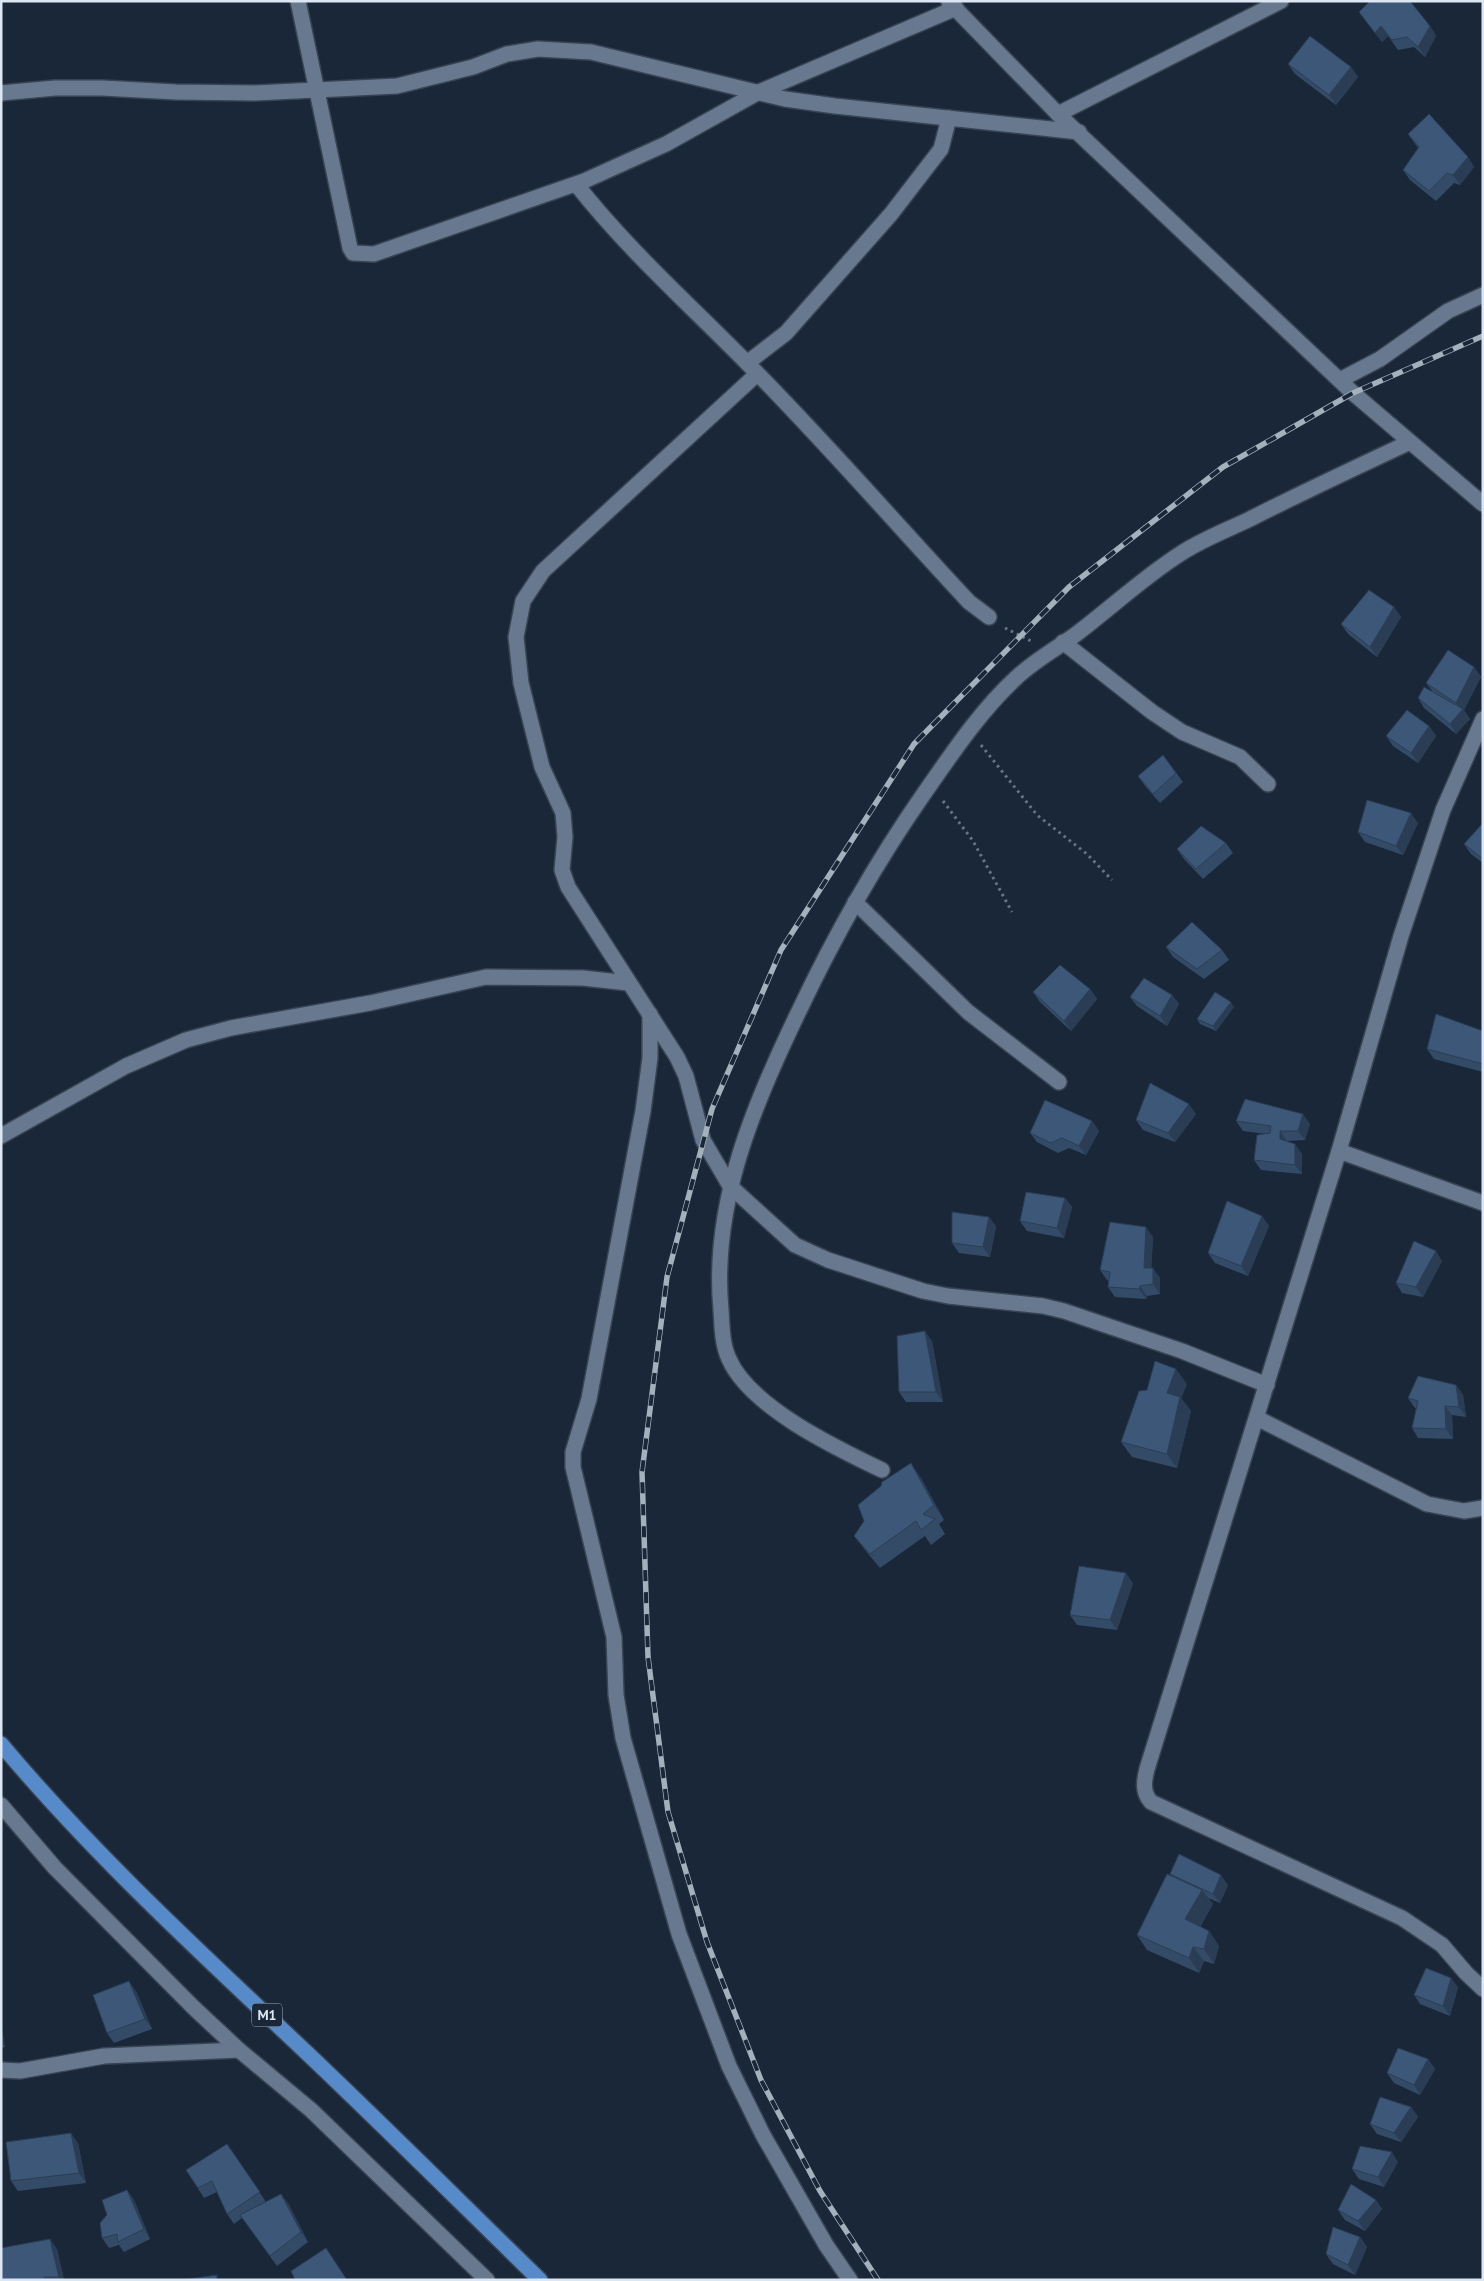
<svg xmlns="http://www.w3.org/2000/svg" width="1484" height="2281" viewBox="0 0 1484 2281" font-family="'PT Sans',sans-serif">
	<rect width="100%" height="100%" fill="#192739"/>
	<g fill="none" stroke-linecap="round" stroke-linejoin="round">
		<!-- minor casing -->
		<g stroke="#384353" stroke-width="18">
			<g id="minor">
				<polyline points="298,1 350,248 353,253 374,254 584,181 666,144 759,92 956,8"/>
				<polyline points="949,2 1058,114 1353,393 1483,504"/>
				<polyline points="1,93 55,88 102,88 176,92 255,93 397,86 473,67 507,54 538,49 591,52 785,99 835,106 1079,132"/>
				<polyline points="1058,114 1281,1"/>
				<path d="M576,184C628,250 689,304 748,364C824,440 895,523 969,602L989,617"/>
				<polyline points="747,363 786,333 891,214 941,149 949,118"/>
				<polyline points="757,374 543,571 523,601 516,637 521,683 542,767 563,813 565,837 562,870 568,887 677,1057 686,1076 703,1140 730,1186 795,1245 828,1260 923,1291 948,1296 1043,1306 1064,1311 1182,1351 1267,1385"/>
				<polyline points="1340,380 1380,359 1448,311 1483,295"/>
				<polyline points="1063,642 1152,712 1182,732 1240,757 1268,784"/>
				<path d="M1483,719L1443,810L1401,936L1339,1151L1147,1769C1144,1781 1142,1792 1151,1802L1402,1918L1442,1945L1466,1973L1483,1989"/>
				<polyline points="855,902 968,1012 1059,1082"/>
				<polyline points="650,1014 650,1058 643,1111 589,1399 573,1452 573,1467 614,1637 616,1695 623,1738 679,1934 729,2066 763,2135 826,2245 850,2280"/>
				<polyline points="1,1136 126,1066 186,1040 231,1028 370,1003 486,977 583,978 628,983"/>
				<polyline points="1339,1151 1483,1203"/>
				<polyline points="1257,1418 1427,1504 1464,1511 1483,1508"/>
				<path d="M882,1470C836,1448 750,1407 729,1359C722,1344 722,1326 721,1310C711,1204 754,1104 799,1011C835,935 875,864 923,795C951,755 980,711 1016,678C1035,660 1058,648 1079,632C1113,606 1144,577 1180,554C1201,540 1227,530 1250,519C1303,492 1357,467 1410,442"/>
				<polyline points="1,1805 55,1868 194,2008 239,2050 311,2110 487,2280"/>
				<polyline points="1,2070 20,2071 104,2056 239,2050"/>
			</g>
		</g>
		<!-- major casing -->
		<g stroke="#384353" stroke-width="18">
			<path id="major" d="M1,1744C94,1855 202,1954 307,2053C386,2128 462,2204 540,2280"/>
		</g>
		<!-- path -->
		<g stroke="#697585" stroke-width="3" stroke-dasharray="2.5 4" stroke-linecap="butt">
			<polyline points="1005,628 1033,642"/>
			<polyline points="981,745 1037,815 1087,854 1112,880"/>
			<polyline points="943,801 973,841 1012,912"/>
		</g>
		<!-- minor -->
		<use href="#minor" stroke="#68798f" stroke-width="15"/>
		<!-- major -->
		<use href="#major" stroke="#578ac9" stroke-width="15"/>
		<!-- rail casing -->
		<g stroke="#a5b0bd" stroke-width="5.5">
			<polyline id="rail" points="878,2280 820,2191 761,2080 707,1942 668,1812 648,1657 642,1472 667,1277 712,1109 781,950 914,744 1069,587 1223,467 1353,393 1483,336"/>
		</g>
		<!-- rail -->
		<use href="#rail" stroke="#192739" stroke-width="4" stroke-dasharray="11" stroke-linecap="butt"/>
	</g>
	<!-- wall -->
	<g fill="#344b67">
		<polygon points="1359,12 1430,26 1436,36 1425,57 1414,47 1398,50 1388,36 1382,42"/>
		<polygon points="1288,64 1351,67 1358,77 1336,105 1295,74"/>
		<polygon points="1408,134 1468,157 1474,167 1460,185 1454,183 1436,201 1410,180 1403,170 1418,148"/>
		<polygon points="1394,607 1401,617 1377,657 1348,634 1341,624"/>
		<polygon points="1474,667 1481,677 1464,710 1470,719 1456,734 1424,708 1418,698 1432,691 1426,683"/>
		<polygon points="1429,726 1436,736 1418,763 1393,746 1386,736"/>
		<polygon points="1163,755 1183,782 1160,803 1145,786 1138,776"/>
		<polygon points="1418,823 1403,855 1365,842 1358,832"/>
		<polygon points="1483,823 1483,863 1471,854 1464,844"/>
		<polygon points="1226,843 1233,853 1203,879 1184,859 1177,849"/>
		<polygon points="1166,947 1222,950 1229,960 1204,979 1173,957"/>
		<polygon points="1090,989 1097,999 1071,1031 1040,1002 1033,992"/>
		<polygon points="1172,995 1179,1004 1167,1026 1137,1006 1130,997"/>
		<polygon points="1234,1007 1216,1031 1200,1024 1197,1019"/>
		<polygon points="1483,1031 1483,1072 1434,1059 1427,1049"/>
		<polygon points="1196,1114 1175,1142 1143,1130 1136,1120"/>
		<polygon points="1092,1121 1099,1131 1086,1155 1069,1148 1058,1153 1037,1142 1030,1133"/>
		<polygon points="1236,1121 1310,1124 1305,1140 1287,1141 1302,1154 1302,1174 1261,1170 1254,1160 1266,1134 1243,1131"/>
		<polygon points="1065,1198 1072,1207 1064,1238 1027,1231 1020,1221"/>
		<polygon points="1262,1216 1269,1226 1248,1276 1215,1263 1208,1253"/>
		<polygon points="996,1226 990,1257 959,1253 952,1243"/>
		<polygon points="1153,1237 1151,1268 1160,1278 1160,1294 1147,1296 1146,1299 1115,1297 1108,1287 1109,1281 1107,1280 1100,1270"/>
		<polygon points="1442,1261 1423,1297 1402,1293 1396,1283"/>
		<polygon points="932,1341 943,1402 906,1402 899,1392"/>
		<polygon points="1187,1384 1181,1398 1191,1411 1177,1468 1132,1457 1121,1442"/>
		<polygon points="1456,1385 1463,1395 1466,1417 1452,1415 1453,1439 1418,1438 1412,1428 1416,1408 1415,1408 1408,1398"/>
		<polygon points="921,1478 944,1520 939,1524 945,1534 931,1545 925,1536 880,1568 865,1550 854,1536"/>
		<polygon points="1133,1583 1117,1630 1077,1625 1070,1615"/>
		<polygon points="1170,1874 1228,1885 1220,1903 1208,1898 1213,1904 1200,1927 1209,1931 1219,1946 1214,1964 1204,1961 1199,1973 1147,1950 1137,1935 1172,1876"/>
		<polygon points="1458,1987 1450,2016 1420,2004 1414,1995"/>
		<polygon points="136,1991 152,2029 114,2043 107,2033"/>
		<polygon points="1,2025 5,2047 1,2048"/>
		<polygon points="1428,2059 1435,2069 1420,2095 1394,2083 1387,2073"/>
		<polygon points="1411,2107 1418,2117 1401,2142 1377,2134 1370,2124"/>
		<polygon points="78,2143 86,2183 18,2191 11,2181"/>
		<polygon points="227,2144 266,2202 288,2203 308,2242 277,2266 242,2218 234,2224 227,2214 217,2192 204,2198 186,2170"/>
		<polygon points="1398,2162 1384,2187 1359,2179 1352,2169"/>
		<polygon points="127,2190 134,2200 150,2239 124,2252 119,2245 109,2248 102,2238 107,2215"/>
		<polygon points="1376,2200 1382,2209 1365,2231 1345,2220 1338,2210"/>
		<polygon points="1360,2237 1367,2247 1355,2275 1333,2264 1326,2254"/>
		<polygon points="57,2249 64,2280 1,2280"/>
	</g>
	<!-- shaded-wall -->
	<g fill="#2a3d54">
		<polygon points="1381,26 1388,36 1382,42 1375,33"/>
		<polygon points="1430,26 1436,36 1425,57 1418,47"/>
		<polygon points="1351,67 1358,77 1336,105 1329,95"/>
		<polygon points="1468,157 1474,167 1460,185 1453,175"/>
		<polygon points="1394,607 1401,617 1377,657 1370,647"/>
		<polygon points="1474,667 1481,677 1464,710 1470,719 1456,734 1450,724 1461,711 1456,703"/>
		<polygon points="1429,726 1436,736 1418,763 1411,753"/>
		<polygon points="1411,813 1418,823 1403,855 1396,846"/>
		<polygon points="1090,989 1097,999 1071,1031 1064,1021"/>
		<polygon points="1172,995 1179,1004 1167,1026 1160,1016"/>
		<polygon points="1231,1002 1234,1007 1216,1031 1213,1026"/>
		<polygon points="1189,1104 1196,1114 1175,1142 1168,1133"/>
		<polygon points="1303,1114 1310,1124 1305,1140 1298,1131"/>
		<polygon points="1092,1121 1099,1131 1086,1155 1079,1146"/>
		<polygon points="1280,1131 1287,1141 1280,1139"/>
		<polygon points="1295,1144 1302,1154 1302,1174 1295,1165"/>
		<polygon points="1065,1198 1072,1207 1064,1238 1057,1228"/>
		<polygon points="1262,1216 1269,1226 1248,1276 1241,1266"/>
		<polygon points="989,1217 996,1226 990,1257 983,1247"/>
		<polygon points="1146,1227 1153,1237 1151,1278 1144,1268"/>
		<polygon points="1436,1251 1442,1261 1423,1297 1416,1287"/>
		<polygon points="1153,1268 1160,1278 1160,1294 1153,1284"/>
		<polygon points="1140,1286 1147,1296 1146,1299 1139,1289"/>
		<polygon points="925,1331 932,1341 943,1402 936,1392"/>
		<polygon points="1176,1369 1187,1384 1181,1398 1191,1411 1177,1468 1167,1454 1167,1393"/>
		<polygon points="1456,1385 1463,1395 1466,1417 1459,1407"/>
		<polygon points="1445,1406 1452,1415 1453,1439 1446,1429"/>
		<polygon points="911,1463 921,1478 944,1520 934,1505"/>
		<polygon points="1126,1573 1133,1583 1117,1630 1110,1620"/>
		<polygon points="1221,1875 1228,1885 1220,1903 1213,1894"/>
		<polygon points="1202,1890 1213,1904 1195,1934 1185,1919"/>
		<polygon points="1209,1931 1219,1946 1214,1964 1204,1949"/>
		<polygon points="1193,1947 1204,1961 1199,1973 1189,1958"/>
		<polygon points="1451,1978 1458,1987 1450,2016 1443,2006"/>
		<polygon points="129,1981 136,1991 152,2029 145,2019"/>
		<polygon points="1,2025 5,2047 1,2042"/>
		<polygon points="1428,2059 1435,2069 1420,2095 1414,2085"/>
		<polygon points="1411,2107 1418,2117 1401,2142 1394,2133"/>
		<polygon points="71,2133 78,2143 86,2183 79,2173"/>
		<polygon points="1392,2152 1398,2162 1384,2187 1378,2177"/>
		<polygon points="127,2190 134,2200 150,2239 144,2229"/>
		<polygon points="281,2194 288,2203 308,2242 301,2232"/>
		<polygon points="1376,2200 1382,2209 1365,2231 1358,2221"/>
		<polygon points="1360,2237 1367,2247 1355,2275 1348,2265"/>
		<polygon points="50,2239 57,2249 64,2280 61,2280 59,2277"/>
	</g>
	<!-- building -->
	<g fill="#3c5778" stroke="#2a3d54">
		<polygon points="1370,1 1410,1 1430,26 1418,47 1407,37 1392,40 1381,26 1375,33 1359,12"/>
		<polygon points="1310,36 1351,67 1329,95 1288,64"/>
		<polygon points="1429,114 1468,157 1453,175 1447,173 1429,191 1403,170 1419,147 1408,134"/>
		<polygon points="1369,590 1394,607 1370,647 1341,624"/>
		<polygon points="1448,650 1474,667 1456,703 1426,683"/>
		<polygon points="1424,687 1463,709 1450,724 1418,698"/>
		<polygon points="1407,710 1429,726 1411,753 1386,736"/>
		<polygon points="1163,755 1176,773 1153,794 1138,776"/>
		<polygon points="1367,800 1411,813 1396,846 1358,832"/>
		<polygon points="1483,823 1483,859 1464,844"/>
		<polygon points="1201,826 1226,843 1196,869 1177,849"/>
		<polygon points="1192,922 1222,950 1197,969 1166,947"/>
		<polygon points="1060,965 1090,989 1064,1021 1033,992"/>
		<polygon points="1144,978 1172,995 1160,1016 1130,997"/>
		<polygon points="1215,992 1231,1002 1213,1026 1197,1019"/>
		<polygon points="1436,1014 1483,1031 1483,1064 1427,1049"/>
		<polygon points="1150,1083 1189,1104 1168,1133 1136,1120"/>
		<polygon points="1245,1099 1303,1114 1298,1131 1280,1131 1280,1139 1295,1144 1295,1165 1254,1160 1257,1135 1270,1133 1271,1126 1236,1121"/>
		<polygon points="1045,1100 1092,1121 1079,1146 1062,1138 1051,1143 1030,1133"/>
		<polygon points="1026,1192 1065,1198 1057,1228 1020,1221"/>
		<polygon points="1227,1201 1262,1216 1241,1266 1208,1253"/>
		<polygon points="952,1212 989,1217 983,1247 952,1243"/>
		<polygon points="1110,1222 1146,1227 1144,1268 1153,1268 1153,1284 1140,1286 1139,1289 1108,1287 1110,1272 1100,1270"/>
		<polygon points="1414,1241 1436,1251 1416,1287 1396,1283"/>
		<polygon points="925,1331 936,1392 899,1392 897,1336"/>
		<polygon points="1155,1361 1176,1369 1167,1393 1180,1397 1167,1454 1121,1442 1139,1391 1147,1390"/>
		<polygon points="1418,1376 1456,1385 1459,1407 1445,1406 1446,1429 1412,1428 1418,1401 1408,1398"/>
		<polygon points="911,1463 934,1505 923,1514 935,1519 921,1530 916,1521 870,1554 854,1536 864,1521 858,1505 881,1486 882,1482"/>
		<polygon points="1079,1566 1126,1573 1110,1620 1070,1615"/>
		<polygon points="1179,1854 1221,1875 1213,1894 1170,1874"/>
		<polygon points="1167,1874 1202,1890 1185,1919 1209,1931 1204,1949 1193,1947 1189,1958 1137,1935"/>
		<polygon points="1426,1968 1451,1978 1443,2006 1414,1995"/>
		<polygon points="129,1981 145,2019 107,2033 93,1995"/>
		<polygon points="1398,2048 1428,2059 1414,2085 1387,2073"/>
		<polygon points="1380,2097 1411,2107 1394,2133 1370,2124"/>
		<polygon points="71,2133 79,2173 11,2181 6,2142"/>
		<polygon points="227,2144 260,2192 227,2214 212,2181 198,2188 186,2170"/>
		<polygon points="1360,2146 1392,2152 1378,2177 1352,2169"/>
		<polygon points="1351,2184 1376,2200 1358,2221 1338,2210"/>
		<polygon points="127,2190 144,2229 118,2242 117,2234 102,2238 100,2223 107,2215 102,2200"/>
		<polygon points="281,2194 301,2232 270,2256 240,2215"/>
		<polygon points="1333,2227 1360,2237 1348,2265 1326,2254"/>
		<polygon points="50,2239 59,2277 44,2277 45,2280 1,2280 1,2248"/>
		<polygon points="326,2248 347,2280 295,2280 291,2271"/>
		<polygon points="217,2275 217,2280 180,2280"/>
	</g>
	<g text-anchor="middle" dominant-baseline="central" stroke-width="4" stroke-linejoin="round" paint-order="stroke">
		<!-- shield labels -->
		<rect fill="#192739" stroke="#a2adbb" stroke-width="1" x="252" y="2003.5" width="30" height="23" rx="4"/>
		<g font-size="14" font-weight="bold" fill="#dde7f3">
			<text x="267" y="2015">M1</text>
		</g>
	</g>
	<!-- border -->
	<rect width="1484" height="2281" fill="none" stroke="#dde7f3" stroke-width="5"/>
</svg>
